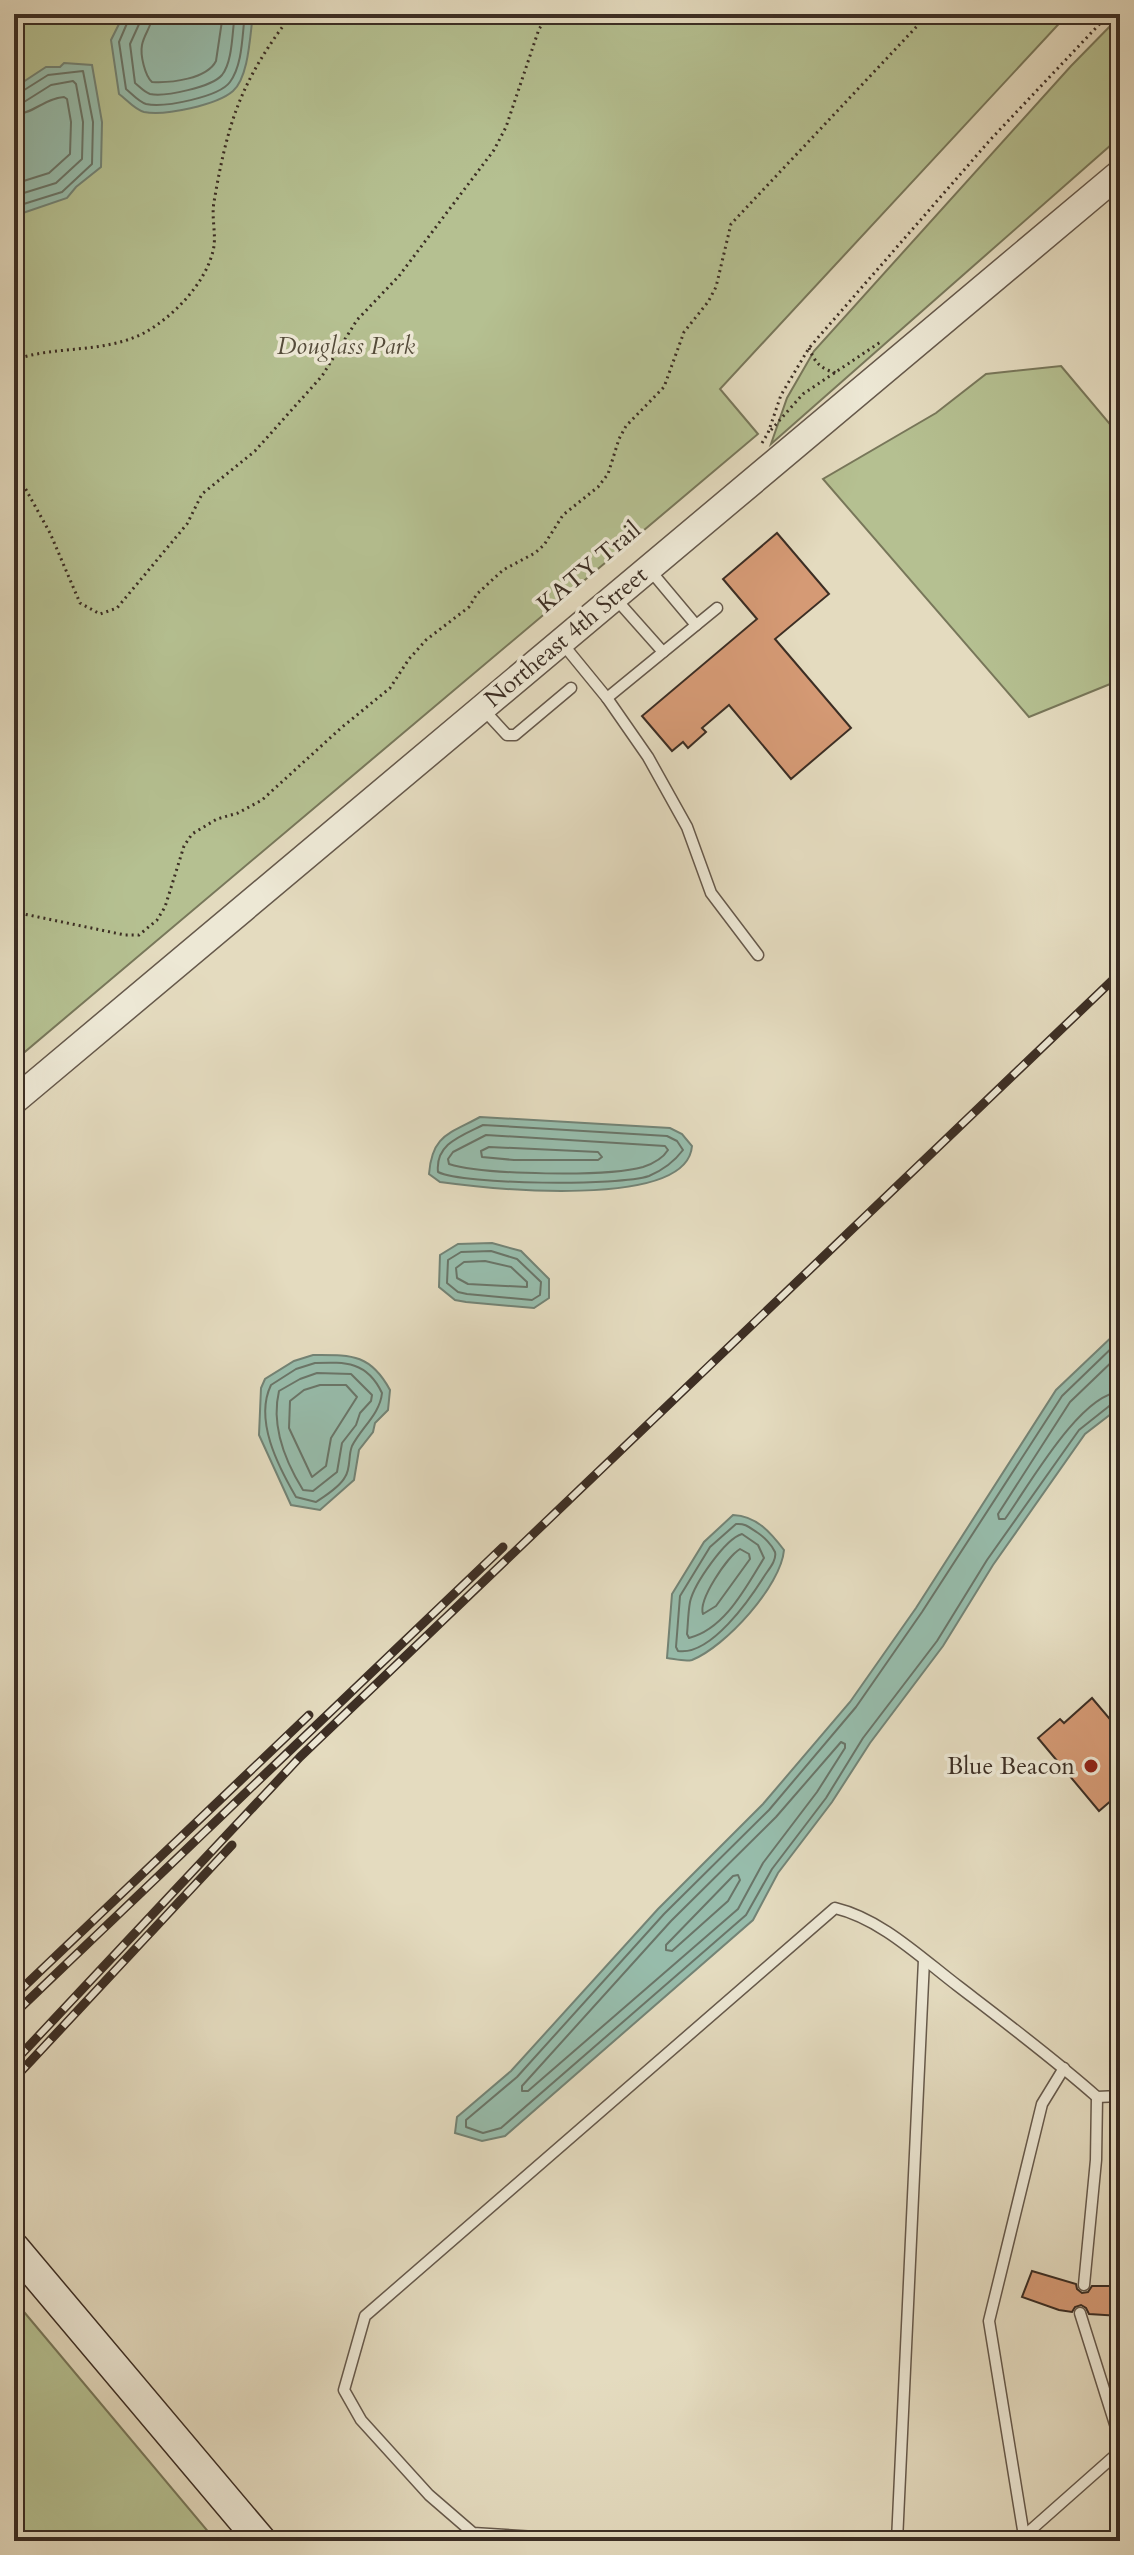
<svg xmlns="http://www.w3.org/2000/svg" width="1134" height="2555" viewBox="0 0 1134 2555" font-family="Cardo,serif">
	<rect width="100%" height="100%" fill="#e4dbbf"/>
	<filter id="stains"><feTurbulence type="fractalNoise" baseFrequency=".0025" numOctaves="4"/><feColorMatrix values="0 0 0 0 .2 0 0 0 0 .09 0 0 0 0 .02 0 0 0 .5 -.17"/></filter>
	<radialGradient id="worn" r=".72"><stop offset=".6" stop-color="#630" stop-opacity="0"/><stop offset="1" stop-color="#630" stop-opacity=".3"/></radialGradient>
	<!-- green -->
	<g fill="#b5c091" stroke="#78775a" stroke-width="2">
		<polygon points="14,14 1068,14 720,389 758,434 14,1061"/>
		<polygon points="1120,16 1120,137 771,444 787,398 814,351 1071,66"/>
		<polygon points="1061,366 1120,436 1120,680 1029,717 823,479 936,413 986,374"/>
		<polygon points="14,2300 216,2541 14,2541"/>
	</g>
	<!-- water -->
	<g fill="#97bcab" stroke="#738375" stroke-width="2">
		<path d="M124,14H253C250,34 249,77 233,91C217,105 165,116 144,112C135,110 126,99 119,94L111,40Z"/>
		<polygon points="64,63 92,65 102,122 101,167 76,187 67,198 14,216 14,88 46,67 60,67"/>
		<path d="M480,1117L670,1128L682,1134L692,1146C687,1211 484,1188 440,1182L429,1174C432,1135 449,1134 480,1117Z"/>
		<polygon points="492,1243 521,1251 549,1279 549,1298 534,1308 466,1302 455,1300 439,1287 440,1255 458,1244"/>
		<polygon points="1120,1329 1120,1407 1085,1434 993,1565 943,1646 870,1743 832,1802 778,1873 753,1920 505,2136 482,2141 455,2133 457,2117 511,2071 658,1909 763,1804 850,1702 916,1608 1056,1390"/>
		<path d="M313,1355C350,1355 370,1353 390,1390L388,1410L375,1423L373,1432L359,1450L354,1480L320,1510L291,1505L259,1435L261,1388L265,1379L294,1361Z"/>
		<path d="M733,1515C757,1516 771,1533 784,1550C781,1586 725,1647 692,1660C685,1662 675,1659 667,1658L672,1594L704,1542Z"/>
	</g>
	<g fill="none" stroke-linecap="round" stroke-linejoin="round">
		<!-- shore -->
		<g stroke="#6a7568" stroke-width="2">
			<path d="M131,14L119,42L126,89C132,94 139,102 146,104C164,108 219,97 230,82C243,64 242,35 245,14"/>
			<path d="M141,14L140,22L130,44L135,83C140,87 144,92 150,94C165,97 212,87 222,75C233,61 232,31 235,14"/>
			<path d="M153,14C152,26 144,34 142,45C140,55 145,76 152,82C171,83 207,79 216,61L223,14"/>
			<polyline points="14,93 21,92 48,75 83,71 93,122 92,164 62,192 14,207"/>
			<polyline points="14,103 24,102 51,85 73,81 76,84 83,122 82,159 56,183 14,196"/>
			<path d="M14,115C33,114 45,98 64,97L67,99L71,122L70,154L49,173L14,184"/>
			<path d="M483,1125L667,1136L677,1141L683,1150C674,1162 663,1170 649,1176C620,1186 464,1185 438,1172C435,1144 461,1136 483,1125Z"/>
			<path d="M486,1135L665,1146L668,1150C663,1158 652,1164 643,1167C608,1177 483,1175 449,1164L448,1159L453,1152Z"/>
			<polygon points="489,1147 598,1152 602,1157 598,1160 514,1160 482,1157 481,1151"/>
			<polygon points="491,1251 517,1259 541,1282 540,1295 532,1300 467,1294 458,1292 447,1283 448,1260 461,1252"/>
			<polygon points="485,1261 511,1267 527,1282 527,1287 468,1284 457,1278 456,1268 464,1262"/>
			<polyline points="1120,1340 1062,1396 922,1612 856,1707 769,1810 664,1914 517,2077 466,2120 466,2127 483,2133 501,2128 746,1915 772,1869 826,1798 863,1738 937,1641 987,1560 1079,1430 1113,1403 1120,1402"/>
			<path d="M1120,1354L1070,1402L998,1514L999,1519H1005C1028,1487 1080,1394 1120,1392"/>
			<path d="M315,1363C345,1362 367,1361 382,1393C380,1414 361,1428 352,1446C348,1456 351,1468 345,1477C340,1487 325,1496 316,1502L296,1497C278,1466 254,1420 271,1385L296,1369Z"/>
			<path d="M317,1373L351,1374L372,1395L371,1401L360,1413L356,1425L342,1443L337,1472L313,1491L303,1490C285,1461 271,1425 279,1391L300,1379Z"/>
			<polygon points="320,1385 346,1385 357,1397 331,1438 326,1466 312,1477 289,1428 290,1401 304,1390"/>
			<path d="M736,1524C746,1523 750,1528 758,1533C764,1537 772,1545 775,1552C777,1560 769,1569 765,1575C750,1599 711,1656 678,1651L676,1647L680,1596L710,1547Z"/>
			<path d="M742,1534L758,1545L764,1558C746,1587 725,1629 689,1638L687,1634C688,1624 688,1613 690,1602C694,1584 725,1539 742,1534Z"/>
			<path d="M740,1549L749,1554L750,1559L716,1606L703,1614C698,1600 727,1557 740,1549Z"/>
			<polygon points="841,1742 845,1744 845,1748 817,1792 763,1863 738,1909 528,2091 522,2091 522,2086 671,1921 776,1817"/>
			<polygon points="733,1876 738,1875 740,1880 728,1901 672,1951 666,1950 666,1945"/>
		</g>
	</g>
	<!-- building -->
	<g fill="#d59a75" stroke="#3c2e24" stroke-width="2">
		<polygon points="777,533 829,594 775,639 851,728 791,779 729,705 702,728 706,732 688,748 683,742 672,751 642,716 757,619 723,579"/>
		<polygon points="1092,1698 1120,1731 1120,1793 1099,1811 1038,1738 1060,1719 1064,1723"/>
		<polygon points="1032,2271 1076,2284 1077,2289 1082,2293 1088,2292 1092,2286 1120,2286 1120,2316 1089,2314 1086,2308 1081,2305 1075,2307 1072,2312 1059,2310 1022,2297"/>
	</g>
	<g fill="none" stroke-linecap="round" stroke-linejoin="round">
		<!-- service casing -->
		<g stroke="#66594b" stroke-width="13">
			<g id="service">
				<polyline points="649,569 696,625"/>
				<polyline points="615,598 663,652"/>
				<polyline points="562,643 607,698 717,608"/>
				<polyline points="607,698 648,757 687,827 711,893 758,955"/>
				<polyline points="483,709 507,735 515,735 571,688"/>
				<polyline points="1084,2285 1096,2160 1097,2097"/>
				<polyline points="1080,2313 1120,2440"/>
				<polyline points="1024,2536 989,2321 1042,2104 1064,2068"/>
				<polyline points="1024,2536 1120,2451"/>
				<path d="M600,2541L473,2533L429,2495L361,2420L344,2390L365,2316L835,1908C881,1919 920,1957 958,1986C1005,2022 1053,2058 1097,2097L1120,2096"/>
				<polyline points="897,2541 924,1960"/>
				<polyline points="976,2541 1024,2536 1027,2539"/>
			</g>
		</g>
		<!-- tertiary casing -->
		<g stroke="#66594b" stroke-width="29">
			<polyline id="tertiary" points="14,1101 1120,173"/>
		</g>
		<!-- secondary casing -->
		<g stroke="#3c2e24" stroke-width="33">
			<polyline id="secondary" points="14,2248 261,2541"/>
		</g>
		<!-- path -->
		<g stroke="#3c2e24" stroke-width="3" stroke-dasharray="2 4" stroke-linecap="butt">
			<path d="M809,348C815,363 821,369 836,373"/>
			<path d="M14,360C56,345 103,354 144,333C173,317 205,284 213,251C217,236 211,218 214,202C219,172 226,137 237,108C250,73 270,43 292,14"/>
			<polyline points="771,430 803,394 882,341"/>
			<polyline points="762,443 768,433 781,395 809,348 991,139 1109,14"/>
			<polyline points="14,468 50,533 80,603 100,614 117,608 187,524 202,494 255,451 322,376 357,320 399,276 494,150 506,127 539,29 550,14"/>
			<polyline points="14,912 125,935 139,935 157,920 165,907 184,846 192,834 217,819 238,813 262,800 341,728 390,688 409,659 426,640 469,607 477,594 503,570 535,553 544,545 563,515 598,487 608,474 619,439 626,426 664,387 684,332 708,302 716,287 731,224 920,23 922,14"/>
		</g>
		<!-- service -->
		<use href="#service" stroke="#ede8d5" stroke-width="10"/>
		<!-- tertiary -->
		<use href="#tertiary" stroke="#ede8d5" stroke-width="26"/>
		<!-- secondary -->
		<use href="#secondary" stroke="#ede8d5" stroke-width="30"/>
		<!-- rail casing -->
		<g stroke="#3c2e24" stroke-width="9">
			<g id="rail">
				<polyline points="14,1996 309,1715"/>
				<polyline points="14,2014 503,1547"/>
				<polyline points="14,2062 300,1757 1120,973"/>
				<polyline points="14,2079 232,1845"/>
			</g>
		</g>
		<!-- rail -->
		<use href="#rail" stroke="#ede8d5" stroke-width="6" stroke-dasharray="18" stroke-linecap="butt"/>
	</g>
	<!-- markers -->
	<circle fill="#8f2418" stroke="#ede8d5" stroke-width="3" cx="1091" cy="1766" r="8"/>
	<g text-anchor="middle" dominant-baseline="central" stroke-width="7" stroke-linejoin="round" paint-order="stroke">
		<!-- park labels -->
		<g font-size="24" font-style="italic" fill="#544b3a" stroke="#ede8d5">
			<text x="346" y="346">Douglass Park</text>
		</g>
		<!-- street labels -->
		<g font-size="24" fill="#3c2e24" stroke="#ede8d5">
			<text transform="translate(589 567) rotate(-40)">KATY Trail</text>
			<text transform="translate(566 637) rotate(-40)">Northeast 4th Street</text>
		</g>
		<!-- poi labels -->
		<g font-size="24" fill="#3c2e24" stroke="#ede8d5" text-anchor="end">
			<text x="1075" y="1766">Blue Beacon</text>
		</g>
	</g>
	<!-- margin -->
	<rect width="1134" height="2555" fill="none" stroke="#e4dbbf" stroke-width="48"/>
	<rect x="16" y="16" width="1102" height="2523" fill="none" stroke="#3c2e24" stroke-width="4"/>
	<rect x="24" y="24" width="1086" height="2507" fill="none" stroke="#3c2e24" stroke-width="2"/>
	<rect width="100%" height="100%" filter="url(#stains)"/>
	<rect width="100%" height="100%" fill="url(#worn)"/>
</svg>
